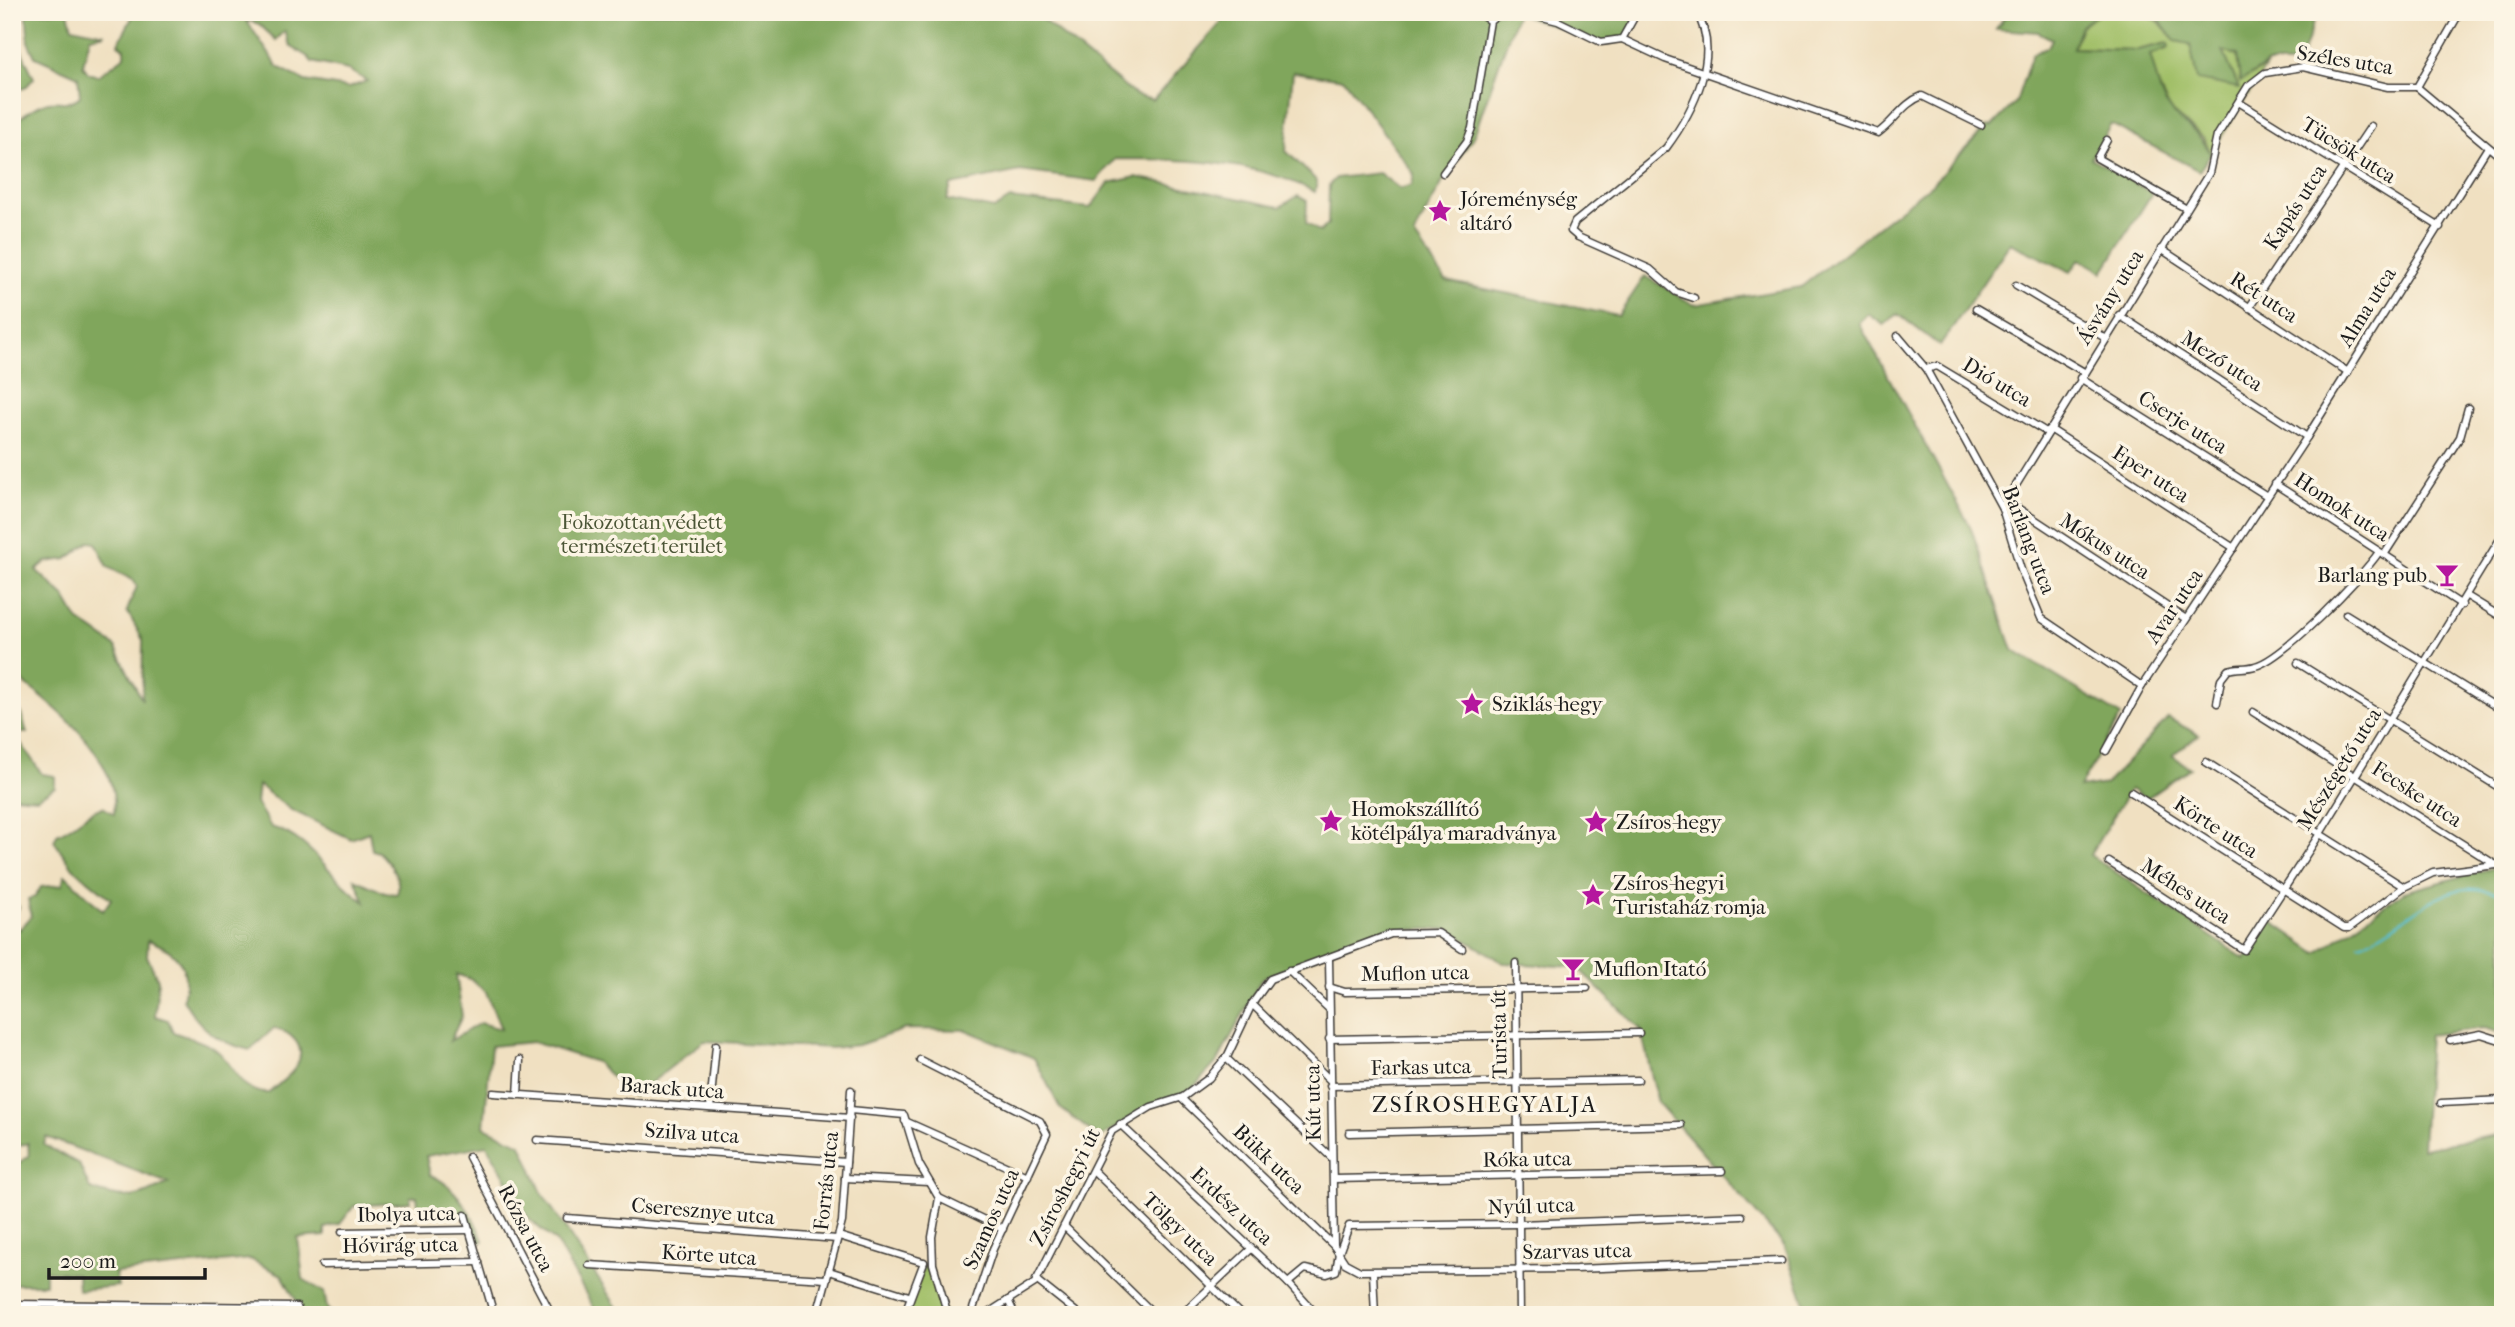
<svg xmlns="http://www.w3.org/2000/svg" width="2515" height="1327" viewBox="0 0 2515 1327" font-family="'IM FELL French Canon',serif">
	<rect width="100%" height="100%" fill="#fcf5e5"/>
	<filter id="ink" filterUnits="userSpaceOnUse"><feTurbulence type="fractalNoise" baseFrequency=".0143" numOctaves="2"/><feDisplacementMap in="SourceGraphic" scale="14" xChannelSelector="R" yChannelSelector="G"/><feConvolveMatrix kernelMatrix="1 2 1 2 8 2 1 2 1" color-interpolation-filters="sRGB"/></filter>
	<filter id="wash" filterUnits="userSpaceOnUse"><feTurbulence type="fractalNoise" baseFrequency=".00686" numOctaves="4" result="noise"/><feDisplacementMap in="SourceGraphic" scale="28" xChannelSelector="R" yChannelSelector="G"/><feGaussianBlur stdDeviation="1.57" result="paint"/><feColorMatrix in="noise" values="0 0 0 0 0 0 0 0 0 0 0 0 0 0 0 0 0 1.4 0 .05"/><feComposite in="paint" operator="in"/></filter>
	<g filter="url(#wash)">
		<rect width="100%" height="100%" fill="#f0e0c1"/>
		<!-- green -->
		<g fill="#a1bf67" stroke="#5e6e42" stroke-width="2">
			<path d="M2102,12C2138,12 2152,9 2175,40L2237,55L2240,81L2266,67L2211,153L2203,137L2171,112L2155,80L2150,55L2168,48L2167,43L2138,50L2073,48L2081,26Z"/>
			<polygon points="924,1266 931,1268 937,1299 944,1315 907,1315"/>
		</g>
		<!-- forest -->
		<g fill="#80a65c" stroke="#4e613c" stroke-width="2" fill-rule="evenodd">
			<path d="M26,12H68L72,27L105,34L90,37L83,65L88,73L98,76L125,56V49L118,44L135,12H226L231,16L268,17L256,12H1033L1135,95L1153,100L1221,23L1223,12H1641L1627,36L1608,45L1517,13L1473,138L1446,176L1414,235L1446,281L1618,316L1645,276L1694,305L1801,287L1932,184L1987,126L1991,127L2016,102L2032,54L2048,47L2052,39L2038,32L1996,29L2008,12H2102L2081,26L2073,48L2138,50L2168,43L2169,48L2150,55C2157,74 2158,97 2173,113C2190,131 2197,128 2211,154L2199,171L2111,124L2091,158L2152,193L2103,272L2080,259L2071,272L2010,243L1940,346L1898,314L1884,325L1868,314L1859,323L1971,528L2013,650L2121,716L2079,788L2106,784L2168,718L2199,735L2172,755L2190,768L2147,798L2130,789L2090,855L2245,959L2271,921L2317,953L2404,892L2503,865V1034L2484,1028L2429,1035L2422,1148L2503,1134V1315H1809L1785,1246L1658,1103L1641,1030L1577,967L1505,963L1447,929L1383,930L1262,978L1218,1061L1190,1091L1150,1105L1100,1138L1060,1108L1034,1058L966,1030L905,1029L859,1045L831,1048L704,1041L633,1097L596,1062L533,1042L491,1046L484,1127L521,1144L542,1193L622,1315H598L556,1242L530,1220L487,1145L426,1156L430,1175C455,1184 475,1218 483,1241L477,1244L469,1220L444,1207L418,1206L417,1196L410,1197V1202L354,1206L340,1224L325,1228V1236L298,1238L303,1279L324,1292L327,1308L332,1315H304L282,1275L250,1259L115,1273L118,1286L78,1290L77,1274L45,1271V1284H12V1167L29,1156L28,1143L12,1148V900L19,907L13,919L19,930L31,917L28,899L35,897L41,887L62,885L65,875L103,911L111,899L73,868L54,841L57,834C75,827 85,812 103,807L114,814C120,756 54,705 12,674V147L17,148L19,142L13,129L14,123C23,115 36,105 48,102C60,100 70,106 80,96L78,76L35,57L29,44ZM246,20L259,24L276,40L285,31L290,46L308,57L312,62L348,70L367,81L348,88L305,81L278,67ZM1293,72L1344,79L1414,174L1412,185L1400,189L1379,173L1336,178L1329,185L1328,224L1320,232L1306,223L1307,201L1298,196L1280,207L1136,177L1109,183L1090,208L1010,199L994,209L947,200L951,185L1020,171L1096,181L1115,159C1183,159 1254,160 1315,192L1317,181L1286,151ZM89,542L96,543L108,567L133,580L137,586L127,611L143,640L142,700L115,646L78,620L64,596L36,570L46,562L67,559ZM258,785L291,810L351,839L369,832L372,850L379,852C389,862 403,878 397,894L385,893L355,879L365,902C331,880 312,838 271,827L256,803ZM148,940C178,951 191,967 183,999C199,1028 218,1043 250,1050L274,1028C291,1032 307,1046 297,1065C292,1075 277,1085 269,1093C239,1094 236,1065 215,1049C204,1041 186,1037 173,1032L168,1020L155,1016L158,980L147,956ZM456,974L470,979L486,992L501,1029L480,1023L450,1041L462,1016ZM46,1137L168,1183C136,1200 125,1201 90,1189L79,1164L44,1145Z"/>
			<polygon points="2135,12 2317,12 2299,64 2267,64 2240,82 2237,55 2223,51 2239,88 2197,80 2190,44 2175,41 2160,21"/>
			<polygon points="12,20 17,41 34,78 25,88 12,90"/>
			<polygon points="12,703 21,712 27,733 20,733 20,742 42,774 55,776 55,787 37,798 12,796"/>
		</g>
		<g fill="none" stroke-linecap="round" stroke-linejoin="round">
			<!-- stream -->
			<path stroke="#54bed0" stroke-width="2" d="M2359,944C2397,933 2424,894 2465,889C2477,887 2491,893 2503,892"/>
		</g>
	</g>
	<g filter="url(#ink)">
		<g fill="none" stroke-linecap="round" stroke-linejoin="round">
			<!-- minor casing -->
			<g stroke="#3c3935" stroke-width="9">
				<g id="minor">
					<polyline points="1476,12 1490,21"/>
					<polyline points="1523,12 1558,21 1601,42 1622,39 1637,12"/>
					<path d="M1622,39L1665,59L1878,133C1895,121 1903,103 1922,96L1981,125"/>
					<polyline points="2417,87 2503,159"/>
					<polyline points="2417,87 2460,12"/>
					<polyline points="2240,103 2440,227"/>
					<polyline points="2107,140 2097,158 2185,208"/>
					<polyline points="1443,173 1467,141 1472,128 1490,21 1503,12"/>
					<polyline points="2161,249 2348,372"/>
					<polyline points="2016,285 2105,338"/>
					<path d="M1694,298L1676,292L1650,269L1578,237L1571,231L1575,222L1666,148C1692,113 1723,55 1696,12"/>
					<polyline points="2249,308 2371,126"/>
					<polyline points="1976,309 2084,372"/>
					<polyline points="2119,315 2307,437"/>
					<polyline points="1898,336 1926,369 2002,508 2021,570 2041,618 2142,686"/>
					<polyline points="1926,369 1937,366 2048,433"/>
					<polyline points="2080,378 2267,496"/>
					<polyline points="2050,429 2234,548"/>
					<polyline points="2275,484 2462,605"/>
					<polyline points="2007,501 2186,619"/>
					<polyline points="2002,508 2209,173 2217,136 2248,86 2265,73 2303,67 2388,87 2417,87"/>
					<polyline points="2384,555 2460,437 2468,408"/>
					<polyline points="2467,596 2503,618"/>
					<polyline points="2346,614 2503,711"/>
					<polyline points="2298,663 2503,790"/>
					<path d="M2217,703L2221,679L2228,670C2238,667 2246,669 2255,666C2283,659 2362,577 2379,552"/>
					<polyline points="2253,712 2496,865"/>
					<polyline points="2106,751 2142,686 2307,437 2488,147"/>
					<polyline points="2206,762 2404,887"/>
					<polyline points="2131,792 2344,928 2349,928 2404,887 2433,873 2496,865 2503,861"/>
					<polyline points="2109,862 2244,950 2321,832 2503,534"/>
					<polyline points="1329,959 1334,1246"/>
					<polyline points="1516,963 1520,1315"/>
					<polyline points="1289,971 1329,1009"/>
					<polyline points="1329,987 1345,992 1587,988"/>
					<polyline points="1252,1004 1330,1080"/>
					<polyline points="1329,1039 1639,1033"/>
					<polyline points="2450,1040 2481,1034 2503,1041"/>
					<polyline points="1226,1058 1332,1158"/>
					<polyline points="920,1060 1040,1121 1047,1134 993,1249 971,1315"/>
					<polyline points="1330,1086 1638,1080"/>
					<polyline points="493,1093 850,1118"/>
					<polyline points="518,1095 520,1060"/>
					<polyline points="1181,1098 1334,1246 1345,1263 1360,1271 1576,1269 1781,1261"/>
					<polyline points="2441,1103 2503,1100"/>
					<polyline points="710,1108 716,1045"/>
					<polyline points="850,1110 904,1115 919,1164 939,1198 932,1237 933,1264 948,1315"/>
					<polyline points="905,1121 1028,1176"/>
					<polyline points="1120,1124 1288,1283 1317,1315"/>
					<polyline points="1349,1133 1681,1125"/>
					<polyline points="537,1140 846,1162"/>
					<polyline points="469,1157 552,1315"/>
					<polyline points="1093,1170 1241,1315"/>
					<polyline points="845,1178 928,1182"/>
					<polyline points="1334,1179 1722,1171"/>
					<polyline points="939,1198 1003,1229"/>
					<polyline points="465,1215 494,1315"/>
					<polyline points="567,1218 837,1239"/>
					<polyline points="1064,1226 1155,1315"/>
					<polyline points="342,1232 470,1230"/>
					<polyline points="839,1236 923,1262"/>
					<polyline points="322,1265 479,1262"/>
					<polyline points="589,1265 826,1279"/>
					<polyline points="829,1271 909,1296"/>
					<polyline points="1373,1273 1375,1315"/>
					<polyline points="1036,1280 1080,1315"/>
					<polyline points="1288,1283 1305,1269 1327,1274 1336,1271 1339,1253 1349,1226 1519,1224 1742,1216"/>
					<polyline points="1008,1300 1015,1315"/>
					<polyline points="16,1315 16,1304 297,1307 300,1315"/>
					<polyline points="817,1315 842,1222 851,1090"/>
					<polyline points="904,1315 924,1262"/>
					<polyline points="985,1315 1035,1283 1112,1131 1151,1107 1183,1097 1209,1078 1228,1055 1252,1004 1270,979 1391,934 1438,933 1462,949"/>
					<polyline points="1181,1315 1251,1249"/>
					<polyline points="1303,1315 1312,1310"/>
					<polyline points="1667,1315 1791,1313"/>
				</g>
			</g>
			<!-- minor -->
			<use href="#minor" stroke="#fff" stroke-width="6"/>
		</g>
	</g>
	<!-- icons -->
	<defs>
		<g id="sight-bare" transform="scale(1.89)"><path d="M0-6L1.8-2.2L6-1.7L2.9 1.2L3.7 5.4L0 3.3L-3.7 5.4L-2.9 1.2L-6-1.7L-1.8-2.2Z" fill="#b5179e" stroke="#fcf5e5" stroke-width="2.5" paint-order="stroke"/></g>
		<g id="bar-bare" transform="scale(1.89)"><path d="M-6-5H6L.8 .8V4.5H3.5V6h-7V4.5H-.8V.8Z" fill="#b5179e" stroke="#fcf5e5" stroke-width="2.5" paint-order="stroke"/></g>
	</defs>
	<g fill-rule="evenodd">
		<use href="#sight-bare" x="1440" y="211"/>
		<use href="#bar-bare" x="2447" y="575"/>
		<use href="#sight-bare" x="1472" y="704"/>
		<use href="#sight-bare" x="1331" y="821"/>
		<use href="#sight-bare" x="1596" y="822"/>
		<use href="#sight-bare" x="1593" y="895"/>
		<use href="#bar-bare" x="1573" y="969"/>
	</g>
	<g text-anchor="middle" dominant-baseline="central" stroke-width="7" stroke-linejoin="round" paint-order="stroke">
		<!-- street labels -->
		<g font-size="21" fill="#1c1c1c" stroke="#fcf5e5">
			<text transform="translate(2345 60) rotate(9)">Széles utca</text>
			<text transform="translate(2349 150) rotate(32)">Tücsök utca</text>
			<text transform="translate(2295 207) rotate(-57)">Kapás utca</text>
			<text transform="translate(2110 297) rotate(-58)">Ásvány utca</text>
			<text transform="translate(2264 297) rotate(33)">Rét utca</text>
			<text transform="translate(2367 307) rotate(-58)">Alma utca</text>
			<text transform="translate(2222 361) rotate(33)">Mező utca</text>
			<text transform="translate(1997 382) rotate(31)">Dió utca</text>
			<text transform="translate(2183 422) rotate(32)">Cserje utca</text>
			<text transform="translate(2151 474) rotate(33)">Eper utca</text>
			<text transform="translate(2342 507) rotate(33)">Homok utca</text>
			<text transform="translate(2029 540) rotate(69)">Barlang utca</text>
			<text transform="translate(2105 546) rotate(33)">Mókus utca</text>
			<text transform="translate(2174 606) rotate(-56)">Avar utca</text>
			<text transform="translate(2339 769) rotate(-58)">Mészégető utca</text>
			<text transform="translate(2417 794) rotate(33)">Fecske utca</text>
			<text transform="translate(2216 827) rotate(33)">Körte utca</text>
			<text transform="translate(2186 891) rotate(33)">Méhes utca</text>
			<text transform="translate(1415 973) rotate(-1)">Muflon utca</text>
			<text transform="translate(1499 1034) rotate(-91)">Turista út</text>
			<text transform="translate(1421 1067) rotate(-1)">Farkas utca</text>
			<text transform="translate(672 1088) rotate(4)">Barack utca</text>
			<text transform="translate(1313 1103) rotate(-91)">Kút utca</text>
			<text transform="translate(692 1133) rotate(4)">Szilva utca</text>
			<text transform="translate(1269 1159) rotate(44)">Bükk utca</text>
			<text transform="translate(1527 1159) rotate(-1)">Róka utca</text>
			<text transform="translate(826 1181) rotate(-84)">Forrás utca</text>
			<text transform="translate(1065 1187) rotate(-63)">Zsíroshegyi út</text>
			<text transform="translate(1232 1206) rotate(43)">Erdész utca</text>
			<text transform="translate(1531 1206) rotate(-2)">Nyúl utca</text>
			<text transform="translate(703 1211) rotate(5)">Cseresznye utca</text>
			<text transform="translate(406 1214) rotate(-1)">Ibolya utca</text>
			<text transform="translate(991 1219) rotate(-66)">Szamos utca</text>
			<text transform="translate(526 1228) rotate(62)">Rózsa utca</text>
			<text transform="translate(1180 1229) rotate(44)">Tölgy utca</text>
			<text transform="translate(400 1245) rotate(-1)">Hóvirág utca</text>
			<text transform="translate(1577 1251) rotate(-1)">Szarvas utca</text>
			<text transform="translate(709 1255) rotate(4)">Körte utca</text>
		</g>
		<!-- poi labels -->
		<g font-size="21" fill="#1c1c1c" stroke="#fcf5e5" text-anchor="start">
			<text x="1460" y="199">Jóreménység<tspan x="1460" dy="24">altáró</tspan></text>
			<text x="2427" y="575" text-anchor="end">Barlang pub</text>
			<text x="1492" y="704">Sziklás-hegy</text>
			<text x="1351" y="809">Homokszállító<tspan x="1351" dy="24">kötélpálya maradványa</tspan></text>
			<text x="1616" y="822">Zsíros-hegy</text>
			<text x="1613" y="883">Zsíros-hegyi<tspan x="1613" dy="24">Turistaház romja</tspan></text>
			<text x="1593" y="969">Muflon Itató</text>
		</g>
		<!-- park labels -->
		<g font-size="21" fill="#4b5536" stroke="#fcf5e5">
			<text x="642" y="522">Fokozottan védett<tspan x="642" dy="24">természeti terület</tspan></text>
		</g>
		<!-- neighbourhood labels -->
		<g font-size="23" letter-spacing="2" fill="#1c1c1c" stroke="#fcf5e5">
			<text x="1485" y="1104">ZSÍROSHEGYALJA</text>
		</g>
	</g>
	<!-- margin -->
	<rect width="2515" height="1327" fill="none" stroke="#fcf5e5" stroke-width="42"/>
	<!-- scale -->
	<path d="M49 1268v10h156v-10" fill="none" stroke="#1c1c1c" stroke-width="3.5"/>
	<text x="60" y="1268" font-size="21" fill="#1c1c1c" stroke="#fcf5e5" stroke-width="5" paint-order="stroke">200 m</text>
</svg>
